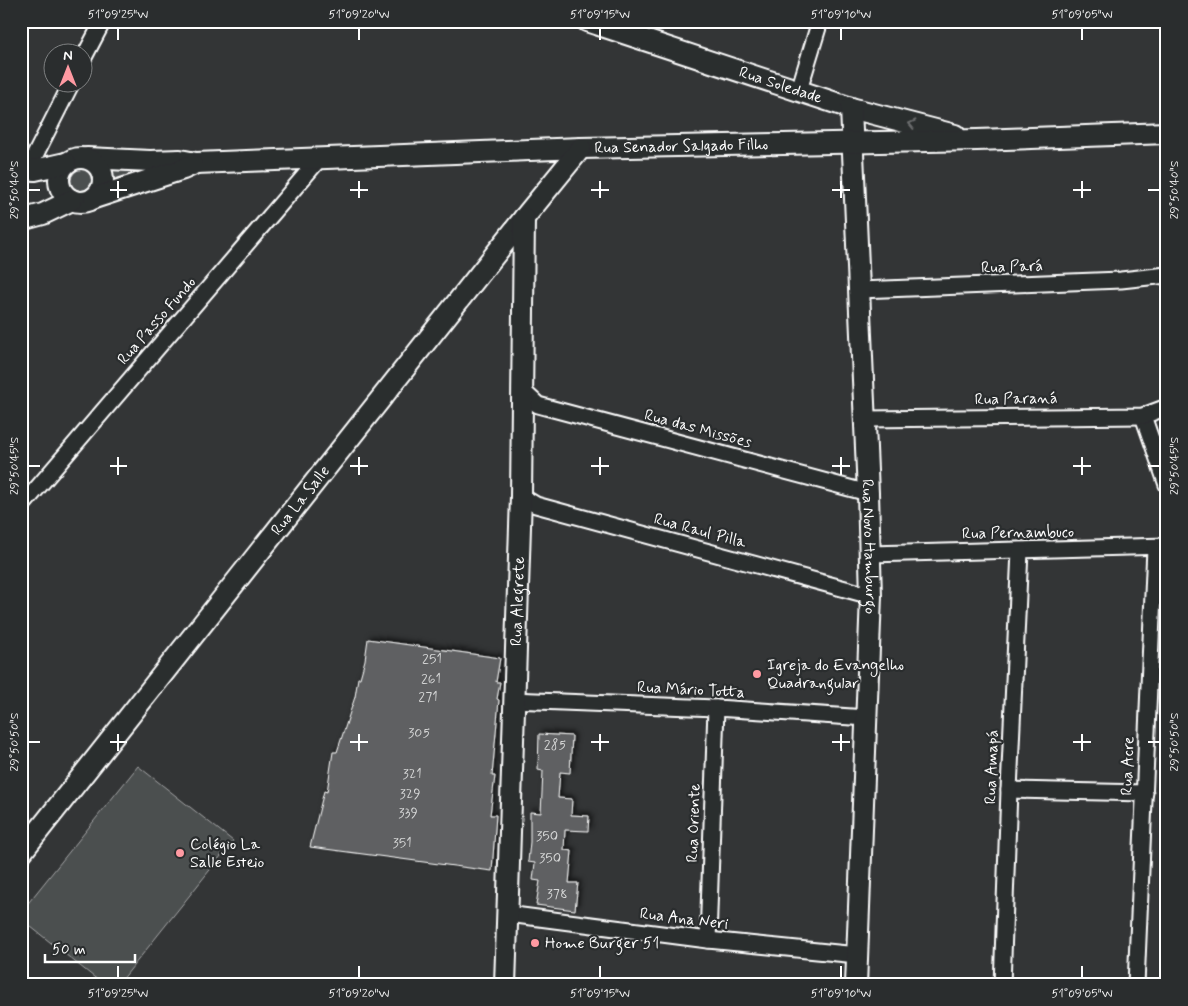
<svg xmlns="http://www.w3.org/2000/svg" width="1188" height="1006" viewBox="0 0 1188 1006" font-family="Mynerve,sans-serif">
	<defs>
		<filter id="shadow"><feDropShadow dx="3" dy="-3" stdDeviation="2.5" flood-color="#0009"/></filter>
	</defs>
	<rect width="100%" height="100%" fill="#333536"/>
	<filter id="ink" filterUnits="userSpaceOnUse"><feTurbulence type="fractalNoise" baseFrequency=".02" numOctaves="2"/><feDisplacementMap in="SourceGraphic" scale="10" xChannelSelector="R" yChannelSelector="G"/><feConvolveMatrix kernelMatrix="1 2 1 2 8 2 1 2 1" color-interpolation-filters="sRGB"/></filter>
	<g filter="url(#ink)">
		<!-- green -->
		<g fill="#4c4f50" stroke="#a6a7a8">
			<polygon points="109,169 142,172 114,188 113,179"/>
			<circle cx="83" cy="181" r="12"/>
			<polygon points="138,766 233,841 118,985 104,985 21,919 21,912"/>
		</g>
		<!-- building -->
		<g fill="#5f6162" stroke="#fff" filter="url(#shadow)">
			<polygon points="368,639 500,658 496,682 500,682 497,699 499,700 492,776 495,776 490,815 496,815 492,871 310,847 324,791 327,792 333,752 337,752 355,697 358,678 360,678 365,660"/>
			<polygon points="539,734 572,736 570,773 560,772 558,798 572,799 571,815 589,816 588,831 565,830 564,850 572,851 569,883 578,883 575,910 536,905 540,881 533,880 535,863 528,862 530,842 530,812 541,813 542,793 543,771 538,770"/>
		</g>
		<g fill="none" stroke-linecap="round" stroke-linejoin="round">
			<!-- street casing -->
			<g stroke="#fff" stroke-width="19">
				<g id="street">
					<polyline points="82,61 103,21"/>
					<polyline points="799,90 820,21"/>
					<polyline points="28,169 72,82"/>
					<polyline points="859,290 1121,280 1167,275"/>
					<polyline points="523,391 538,405 868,493"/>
					<polyline points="1143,416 1167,485"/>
					<polyline points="865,419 1143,416 1167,407"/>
					<polyline points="521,496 536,505 871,596"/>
					<polyline points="21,507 320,158"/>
					<polyline points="870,554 1167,546"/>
					<polyline points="513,700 716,708 867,718"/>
					<polyline points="1009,790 1145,793"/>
					<polyline points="507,914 708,940 857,955"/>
					<polyline points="708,940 716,708"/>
					<polyline points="1002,985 1009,790 1020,551"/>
					<polyline points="1136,985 1155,548"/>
				</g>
			</g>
			<!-- secondary casing -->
			<g stroke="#fff" stroke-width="24">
				<g id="secondary">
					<path id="s1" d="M587,21L851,108L955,135"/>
					<path id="s2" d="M851,108L868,493L871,596L856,985"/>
					<path id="s3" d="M87,158L150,161L180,160L196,163L581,148L977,140L1167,133"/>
					<circle cx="81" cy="180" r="22"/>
					<polyline points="21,169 35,170 66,163"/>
					<polyline points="94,198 183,169 192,165"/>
					<polyline points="21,220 43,214 72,200"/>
					<path id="s4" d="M21,853L524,218L581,148"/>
					<path id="s5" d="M505,985L521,496L524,218"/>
				</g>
			</g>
			<!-- street -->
			<use href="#street" stroke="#2a2d2e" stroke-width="15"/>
			<!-- secondary -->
			<use href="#secondary" stroke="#2a2d2e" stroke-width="20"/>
		</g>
		<!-- one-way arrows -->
		<defs><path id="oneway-chevron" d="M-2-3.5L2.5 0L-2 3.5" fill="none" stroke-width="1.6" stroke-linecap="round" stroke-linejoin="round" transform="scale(1.25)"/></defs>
		<use stroke="#6a6c6d" href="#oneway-chevron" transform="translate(912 124) rotate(-167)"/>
	</g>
	<!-- ticks -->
	<path fill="none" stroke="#fff" stroke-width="2" d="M118,28V40M359,28V40M600,28V40M841,28V40M1082,28V40M118,181V198M359,181V198M600,181V198M841,181V198M1082,181V198M28,190H40M110,190H127M350,190H368M591,190H609M832,190H850M1073,190H1091M1148,190H1160M118,457V475M359,457V475M600,457V475M841,457V475M1082,457V475M28,466H40M110,466H127M350,466H368M591,466H609M832,466H850M1073,466H1091M1148,466H1160M118,734V751M359,734V751M600,734V751M841,734V751M1082,734V751M28,742H40M110,742H127M350,742H368M591,742H609M832,742H850M1073,742H1091M1148,742H1160M118,966V978M359,966V978M600,966V978M841,966V978M1082,966V978"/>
	<!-- markers -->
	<g fill="#ff9aa2" stroke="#2a2d2e" stroke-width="2">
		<circle cx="757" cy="674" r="5"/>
		<circle cx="180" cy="853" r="5"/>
		<circle cx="535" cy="943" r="5"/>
	</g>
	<g text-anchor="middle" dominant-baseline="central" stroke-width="4.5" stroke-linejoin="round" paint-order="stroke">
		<!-- number labels -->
		<g font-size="14" fill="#d7d8d8">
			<text x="432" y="659">251</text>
			<text x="431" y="679">261</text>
			<text x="428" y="697">271</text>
			<text x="419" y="733">305</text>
			<text x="555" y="745">285</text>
			<text x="412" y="774">321</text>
			<text x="410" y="794">329</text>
			<text x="408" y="813">339</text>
			<text x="547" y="836">350</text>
			<text x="402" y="843">351</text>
			<text x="550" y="858">350</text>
			<text x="557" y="894">378</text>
		</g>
		<!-- street labels -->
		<g font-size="16" fill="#fff" stroke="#2a2d2e">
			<text stroke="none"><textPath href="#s1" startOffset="204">Rua Soledade</textPath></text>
			<text stroke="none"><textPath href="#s3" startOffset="595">Rua Senador Salgado Filho</textPath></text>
			<text transform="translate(1012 267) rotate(-2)">Rua Pará</text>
			<text transform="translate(157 321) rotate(-49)">Rua Passo Fundo</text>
			<text transform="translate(1016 399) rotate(-1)">Rua Paraná</text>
			<text transform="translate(698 429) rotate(15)">Rua das Missões</text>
			<text stroke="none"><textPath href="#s4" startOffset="450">Rua La Salle</textPath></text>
			<text transform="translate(700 531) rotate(15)">Rua Raul Pilla</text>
			<text transform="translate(1018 533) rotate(-1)">Rua Pernambuco</text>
			<text stroke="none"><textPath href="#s2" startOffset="439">Rua Novo Hamburgo</textPath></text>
			<text stroke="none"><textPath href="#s5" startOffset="384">Rua Alegrete</textPath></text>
			<text transform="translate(691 690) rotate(3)">Rua Mário Totta</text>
			<text transform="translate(1128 766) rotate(-88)">Rua Acre</text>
			<text transform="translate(992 767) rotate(-88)">Rua Amapá</text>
			<text transform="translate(694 823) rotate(-88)">Rua Oriente</text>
			<text transform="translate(684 919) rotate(7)">Rua Ana Neri</text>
		</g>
		<!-- poi labels -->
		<g font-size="16" fill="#fff" stroke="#2a2d2e" text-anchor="start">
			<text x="767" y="665">Igreja do Evangelho<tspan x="767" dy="18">Quadrangular</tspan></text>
			<text x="190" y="844">Colégio La<tspan x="190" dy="18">Salle Esteio</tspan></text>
			<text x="545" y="943">Home Burger 51</text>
		</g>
	</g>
	<!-- margin -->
	<rect width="1188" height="1006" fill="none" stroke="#2a2d2e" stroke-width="55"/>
	<!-- north arrow -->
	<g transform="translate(68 68)"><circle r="24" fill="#2a2d2e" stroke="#7f8182"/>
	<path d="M0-4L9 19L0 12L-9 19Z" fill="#ff9aa2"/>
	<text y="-8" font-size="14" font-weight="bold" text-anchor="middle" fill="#ffffff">N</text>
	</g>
	<!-- scale -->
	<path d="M45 954v8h90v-8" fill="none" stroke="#ffffff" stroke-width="2.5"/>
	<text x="52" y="954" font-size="15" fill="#ffffff" stroke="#2a2d2e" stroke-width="4" paint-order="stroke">50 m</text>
	<rect x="28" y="28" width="1132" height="950" fill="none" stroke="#fff" stroke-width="2"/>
	<g font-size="12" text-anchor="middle" fill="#fff">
		<text x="118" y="18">51°09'25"W</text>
		<text x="359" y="18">51°09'20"W</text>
		<text x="600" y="18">51°09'15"W</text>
		<text x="841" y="18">51°09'10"W</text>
		<text x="1082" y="18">51°09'05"W</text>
		<text transform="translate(14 190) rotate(-90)" y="4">29°50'40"S</text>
		<text transform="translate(1174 190) rotate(-90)" y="4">29°50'40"S</text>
		<text transform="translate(14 466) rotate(-90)" y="4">29°50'45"S</text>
		<text transform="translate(1174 466) rotate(-90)" y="4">29°50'45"S</text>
		<text transform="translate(14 742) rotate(-90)" y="4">29°50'50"S</text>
		<text transform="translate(1174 742) rotate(-90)" y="4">29°50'50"S</text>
		<text x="118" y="997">51°09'25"W</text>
		<text x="359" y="997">51°09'20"W</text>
		<text x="600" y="997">51°09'15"W</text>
		<text x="841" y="997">51°09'10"W</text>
		<text x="1082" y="997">51°09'05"W</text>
	</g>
</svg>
